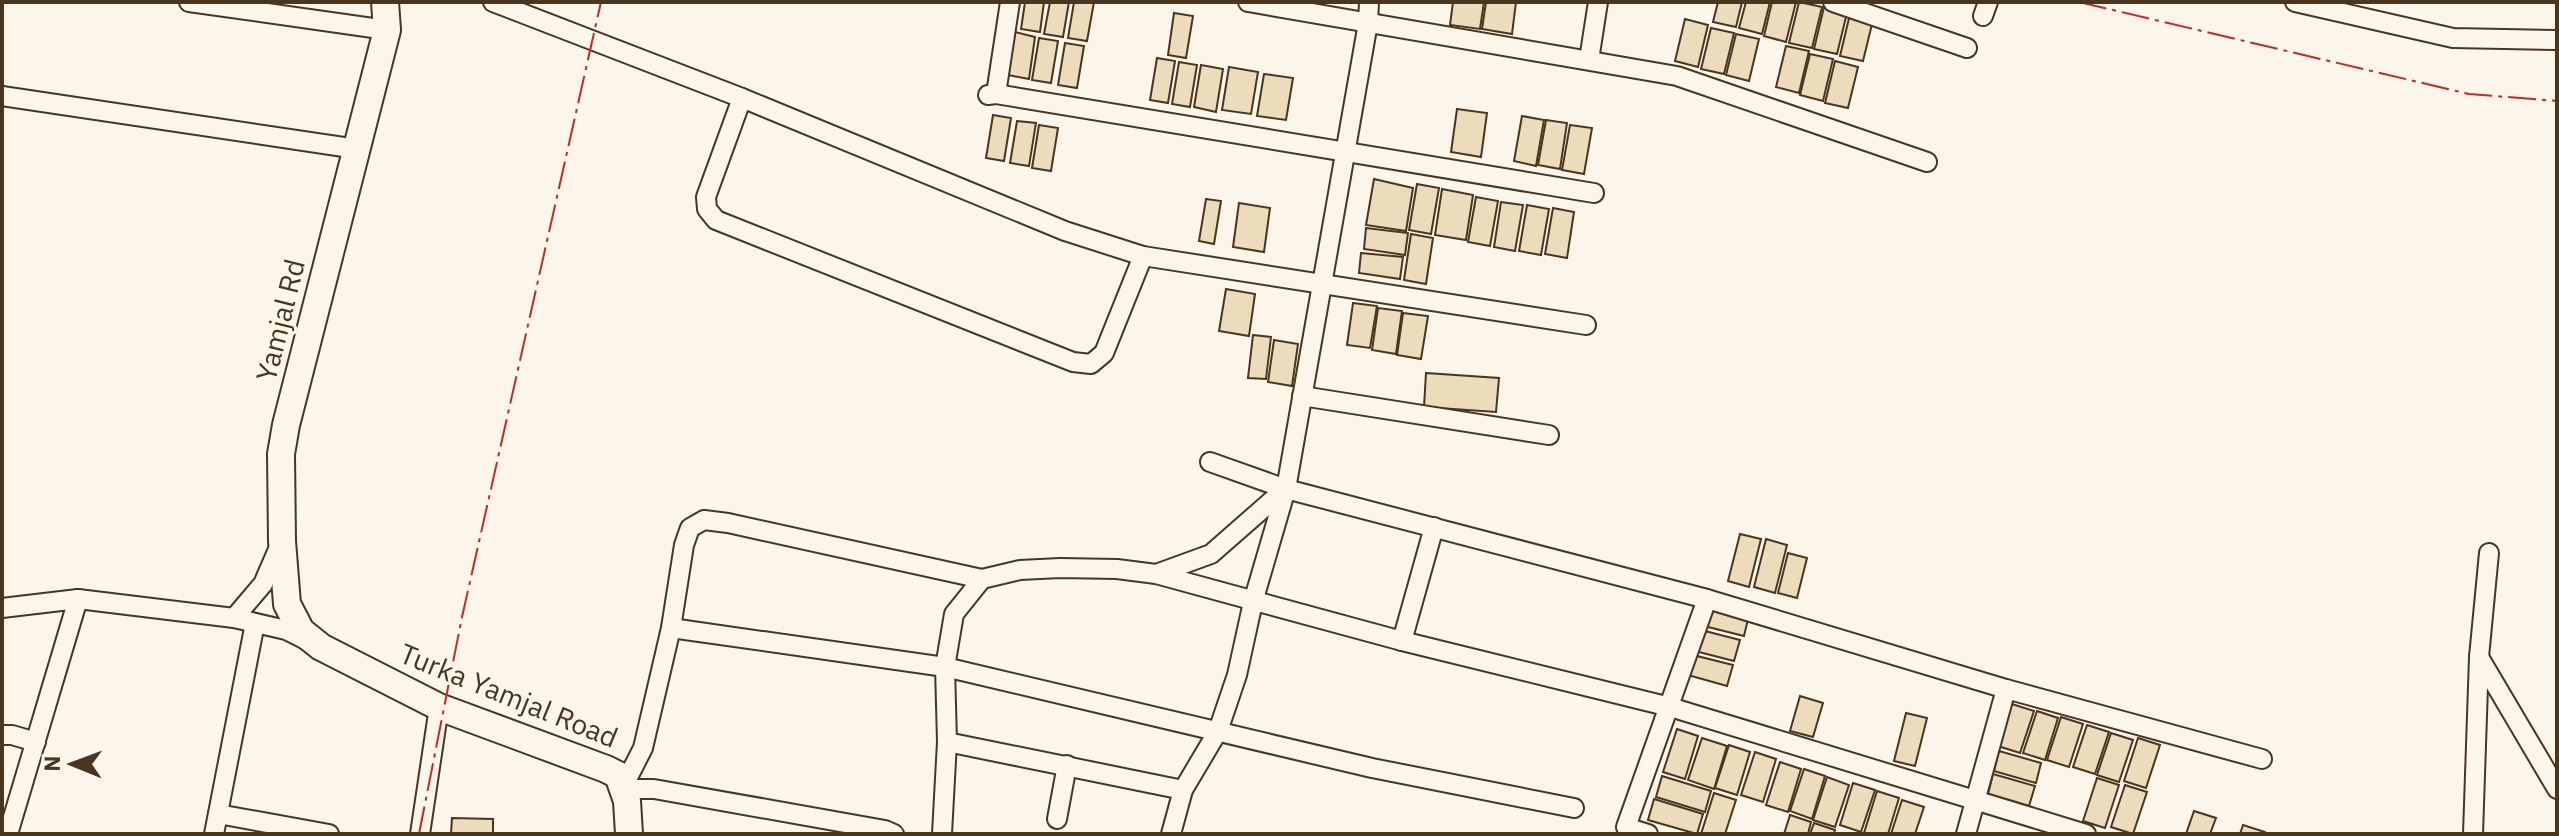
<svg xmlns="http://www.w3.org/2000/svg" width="2559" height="836" viewBox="0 0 2559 836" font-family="'IBM Plex Sans',sans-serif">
	<rect width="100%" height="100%" fill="#fbf6e9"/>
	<!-- building -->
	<g fill="#ecdcbc" stroke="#4a3520" stroke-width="2">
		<polygon points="1025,2 1044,2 1040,32 1021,29"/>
		<polygon points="1050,2 1069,2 1063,37 1044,34"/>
		<polygon points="1074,2 1094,2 1087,41 1068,38"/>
		<polygon points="1453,2 1484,2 1480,29 1450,25"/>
		<polygon points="1486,2 1516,2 1512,34 1482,29"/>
		<polygon points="1718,2 1742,2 1736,27 1713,22"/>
		<polygon points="1746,2 1770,2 1762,34 1739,28"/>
		<polygon points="1772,2 1796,2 1786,42 1764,36"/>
		<polygon points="1799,2 1822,7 1812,48 1789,43"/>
		<polygon points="1824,7 1847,13 1837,54 1814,49"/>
		<polygon points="1174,13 1193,16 1186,58 1168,55"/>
		<polygon points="1850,14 1873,20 1863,61 1840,56"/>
		<polygon points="1685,19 1708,25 1698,67 1675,61"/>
		<polygon points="1711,28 1734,33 1724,74 1701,69"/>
		<polygon points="1015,32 1035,37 1029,79 1008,75"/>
		<polygon points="1736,34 1759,39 1749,81 1726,75"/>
		<polygon points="1039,38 1058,41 1051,83 1032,80"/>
		<polygon points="1065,43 1084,46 1077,88 1058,85"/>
		<polygon points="1786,46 1809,51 1799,93 1776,87"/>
		<polygon points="1810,54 1833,59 1823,101 1800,95"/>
		<polygon points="1157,58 1175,61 1168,103 1150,100"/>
		<polygon points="1835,61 1858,67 1848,108 1825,103"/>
		<polygon points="1179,62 1197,65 1190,107 1172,104"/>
		<polygon points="1201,65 1223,69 1216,112 1194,107"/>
		<polygon points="1229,67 1258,72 1251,114 1222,110"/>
		<polygon points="1264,74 1293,78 1286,120 1257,116"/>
		<polygon points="1457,109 1487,113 1481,157 1451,152"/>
		<polygon points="993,115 1011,118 1004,161 986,158"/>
		<polygon points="1522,116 1544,120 1536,166 1514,161"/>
		<polygon points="1546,120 1567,123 1560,169 1538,165"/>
		<polygon points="1017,121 1036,123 1029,166 1010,163"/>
		<polygon points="1039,125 1058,128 1051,171 1032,168"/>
		<polygon points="1570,125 1592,128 1584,174 1562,170"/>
		<polygon points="1374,179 1413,188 1406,231 1366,225"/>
		<polygon points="1417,184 1439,188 1431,234 1409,230"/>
		<polygon points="1442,189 1473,195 1466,240 1435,235"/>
		<polygon points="1476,197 1498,201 1490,246 1468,242"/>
		<polygon points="1206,199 1221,201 1214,244 1199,241"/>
		<polygon points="1501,202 1523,205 1515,251 1494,247"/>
		<polygon points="1239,203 1270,208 1264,252 1233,247"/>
		<polygon points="1527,205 1549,209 1541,255 1519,251"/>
		<polygon points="1553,208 1574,212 1567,258 1545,254"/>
		<polygon points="1366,228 1408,233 1405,255 1364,249"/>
		<polygon points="1411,234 1433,238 1426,284 1404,280"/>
		<polygon points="1361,253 1403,257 1400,279 1359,273"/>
		<polygon points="1226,289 1255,294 1249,336 1219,331"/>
		<polygon points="1353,303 1377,306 1370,348 1347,345"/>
		<polygon points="1378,308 1402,311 1396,354 1372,350"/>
		<polygon points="1403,313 1428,316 1421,359 1397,355"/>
		<polygon points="1253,335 1271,337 1266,379 1248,378"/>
		<polygon points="1274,340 1298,344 1292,386 1268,382"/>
		<polygon points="1426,373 1499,378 1496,412 1424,407"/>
		<polygon points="1740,534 1761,539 1749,587 1728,581"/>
		<polygon points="1766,539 1787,545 1775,593 1754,587"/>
		<polygon points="1788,553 1807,558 1797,598 1778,593"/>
		<polygon points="1710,605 1749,615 1744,636 1704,626"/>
		<polygon points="1701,630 1740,640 1734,661 1695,651"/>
		<polygon points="1693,655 1733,665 1727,686 1688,675"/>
		<polygon points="1800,696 1823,703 1813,737 1790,731"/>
		<polygon points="2012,704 2034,711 2020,753 1998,746"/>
		<polygon points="2037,711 2058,718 2045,760 2023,753"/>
		<polygon points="1906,713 1927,718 1915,766 1894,761"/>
		<polygon points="2061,717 2083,724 2069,767 2047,760"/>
		<polygon points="2087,725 2109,732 2095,774 2073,767"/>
		<polygon points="1677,729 1698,736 1685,779 1663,772"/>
		<polygon points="2111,733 2133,740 2119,782 2097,775"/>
		<polygon points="1702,738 1727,746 1714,789 1688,780"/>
		<polygon points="2138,738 2160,745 2146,788 2124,781"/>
		<polygon points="1729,745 1750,752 1737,795 1715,788"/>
		<polygon points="1999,751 2041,763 2036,783 1994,771"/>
		<polygon points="1755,752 1776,759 1763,802 1741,795"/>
		<polygon points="1780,762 1801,769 1788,812 1766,805"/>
		<polygon points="1804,769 1825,776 1812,819 1790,811"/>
		<polygon points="1993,774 2035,786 2029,806 1988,794"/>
		<polygon points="1662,776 1711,791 1705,812 1656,797"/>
		<polygon points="1827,777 1849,785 1835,827 1813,820"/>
		<polygon points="2097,778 2119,785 2105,828 2083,821"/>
		<polygon points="1853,783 1875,790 1861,832 1840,825"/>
		<polygon points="2125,785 2147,792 2133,834 2111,827"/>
		<polygon points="1877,791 1899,798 1888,834 1866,834 1864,833"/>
		<polygon points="1714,793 1736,800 1725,834 1701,834"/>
		<polygon points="1654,799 1703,814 1697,834 1648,820"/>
		<polygon points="1902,800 1924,807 1915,834 1891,834"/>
		<polygon points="2194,811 2216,818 2210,834 2186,834"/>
		<polygon points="1790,815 1811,822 1808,834 1784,834"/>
		<polygon points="452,818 493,819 493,834 451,834"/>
		<polygon points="1814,823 1835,830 1834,834 1810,834"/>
		<polygon points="2243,825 2265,832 2264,834 2240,834"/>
	</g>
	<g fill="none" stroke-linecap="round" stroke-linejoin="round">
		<!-- minor casing -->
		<g stroke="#4a3520" stroke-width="22">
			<g id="minor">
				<polyline points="189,2 387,30"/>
				<polyline points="493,2 742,98 1065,231 1143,256 1586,325"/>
				<polyline points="1248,2 1677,76 1927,162"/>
				<polyline points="1833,2 1967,48"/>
				<polyline points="2295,2 2453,38 2557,40"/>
				<polyline points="1983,16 1988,2"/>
				<polyline points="1589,60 1598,2"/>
				<polyline points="996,94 1010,2"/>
				<polyline points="988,95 996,94 1594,193"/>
				<polyline points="2,96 357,149"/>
				<polyline points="742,98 706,197 707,209 716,220 1073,362 1091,364 1104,353 1143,256"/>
				<polyline points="1302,396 1549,435"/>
				<polyline points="1210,462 1286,489 1707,599 2006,689 2262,759"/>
				<polyline points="1156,574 1402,641 1670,707 2086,834"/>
				<polyline points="2,608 78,599 234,618 286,630 306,640"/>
				<polyline points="234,618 263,584 279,547"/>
				<polyline points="671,628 945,667 1372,768 1574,808"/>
				<polyline points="1402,641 1434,527"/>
				<polyline points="2479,657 2557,789"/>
				<polyline points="2,735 12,735 36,742"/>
				<polyline points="947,742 1183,790"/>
				<polyline points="218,814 329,834"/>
				<polyline points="1057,819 1067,765"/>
				<polyline points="8,834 78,599"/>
				<polyline points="214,834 255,623"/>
				<polyline points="420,834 439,707"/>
				<polyline points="894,834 885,830 654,789 622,789 643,748 671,628 684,545 690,528 704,520 728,523 982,579"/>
				<polyline points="942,834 947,742 945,667 954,614 982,579 1020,570 1060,568 1117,569 1156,574 1211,554 1284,490"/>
				<polyline points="1171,834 1183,790 1218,731 1237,675 1253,602 1286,489 1368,23 1369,2"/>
				<polyline points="1648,834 1626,827 1707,599"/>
				<polyline points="1966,834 2006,689"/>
				<polyline points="2473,834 2479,657 2489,553"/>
			</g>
		</g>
		<!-- secondary casing -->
		<g stroke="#4a3520" stroke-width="30">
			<polyline id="secondary" points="385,2 387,30 286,425 281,454 282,541 287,604 301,631 321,647 439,707 606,769 618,775 627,801 629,834"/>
		</g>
		<!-- minor -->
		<use href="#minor" stroke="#fbf6e9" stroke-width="18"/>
		<!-- secondary -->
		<use href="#secondary" stroke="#fbf6e9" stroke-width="26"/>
		<!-- power -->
		<g stroke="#c62828" stroke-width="2" stroke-dasharray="28 6 4 6" stroke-linecap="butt">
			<polyline points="2079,2 2469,94 2557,101"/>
			<polyline points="419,834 462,617 601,2"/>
		</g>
	</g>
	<g text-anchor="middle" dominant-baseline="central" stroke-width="6" stroke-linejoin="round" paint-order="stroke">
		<!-- street labels -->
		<g font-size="28" fill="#4a3520" stroke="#fbf6e9">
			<text transform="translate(280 320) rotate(-76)">Yamjal Rd</text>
			<text transform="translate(509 695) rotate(22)">Turka Yamjal Road</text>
		</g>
	</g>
	<!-- border -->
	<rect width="2559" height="836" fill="none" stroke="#4a3520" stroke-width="8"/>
	<!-- north arrow -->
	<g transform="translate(72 764) rotate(271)" stroke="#fbf6e9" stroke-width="6" paint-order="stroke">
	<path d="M0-6L14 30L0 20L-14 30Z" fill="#4a3520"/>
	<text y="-12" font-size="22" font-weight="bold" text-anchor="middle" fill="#4a3520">N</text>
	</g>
</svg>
